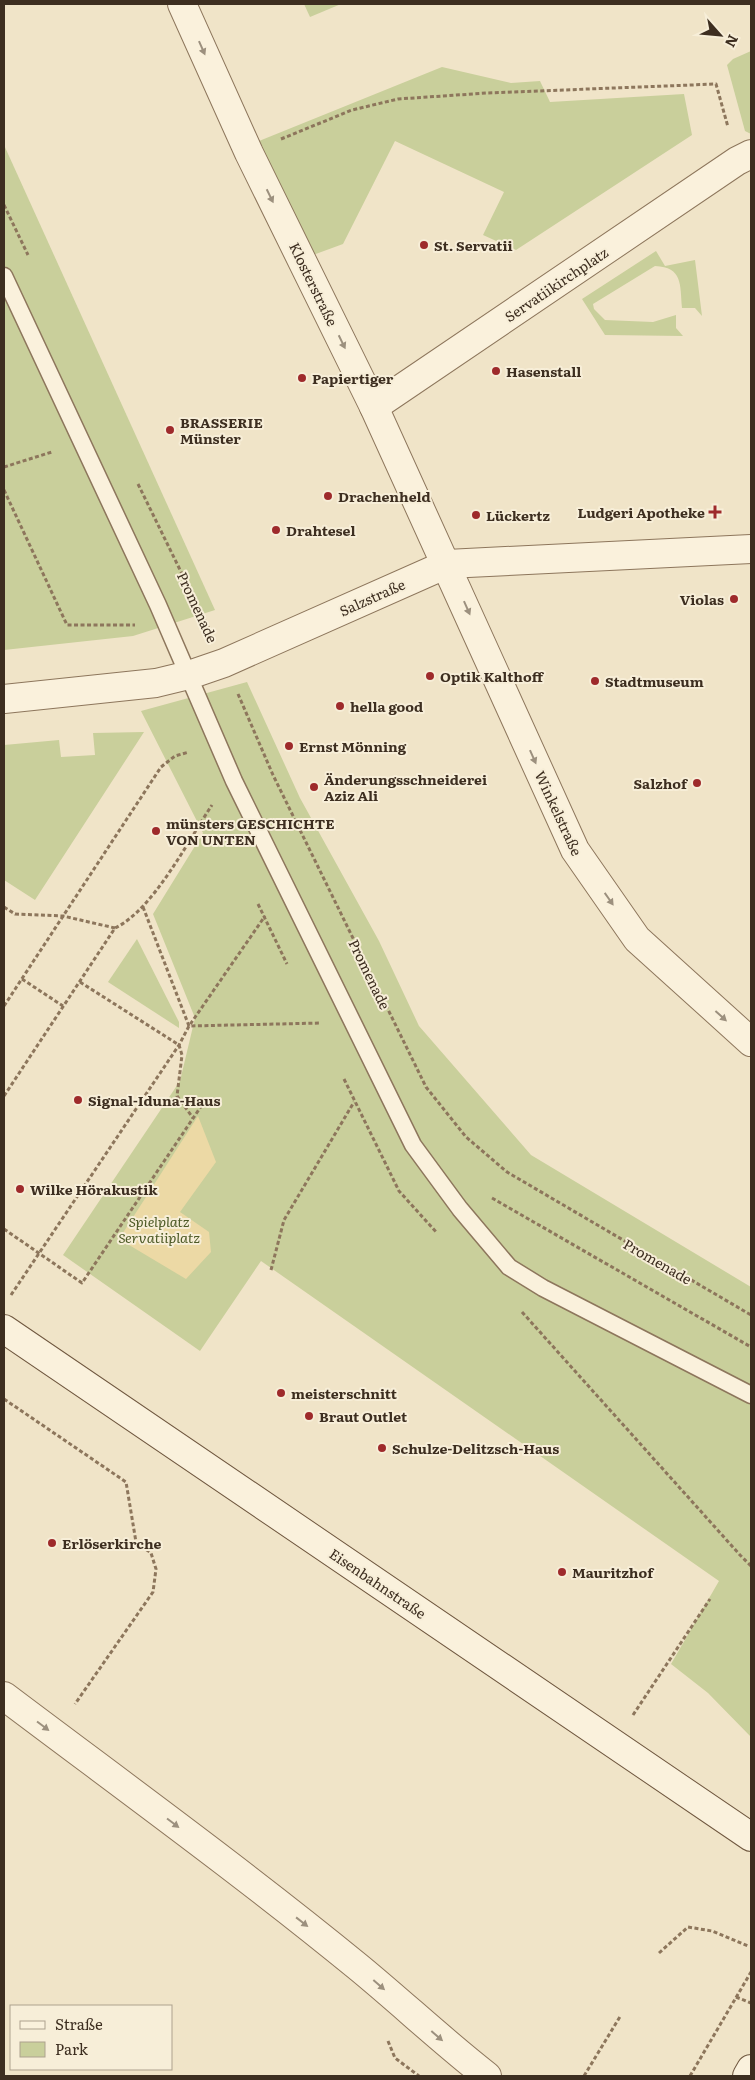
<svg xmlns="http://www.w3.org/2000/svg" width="755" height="2080" viewBox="0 0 755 2080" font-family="Literata,serif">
	<rect width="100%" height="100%" fill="#f0e4c8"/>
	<!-- green -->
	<g fill="#c9cf9b">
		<polygon points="304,4 341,4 310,17"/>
		<polygon points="751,51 751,134 745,131 727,65 733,59"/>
		<polygon points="442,67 511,83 540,81 550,102 684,94 692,135 516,250 483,235 504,192 395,141 343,244 313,255 259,141"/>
		<polygon points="4,145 215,610 133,636 4,650"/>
		<path d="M656,251L665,266L695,260L702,316L695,308H682C680,285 683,267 655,266L593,304L594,309L605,320L653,322L676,315V328L683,336L605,335L582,299Z"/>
		<polygon points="247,682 300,798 379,941 419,1026 531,1155 751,1287 751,1737 708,1693 671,1664 719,1581 261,1261 200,1351 63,1255 180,1081 195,1018 153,914 203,833 141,711"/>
		<polygon points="144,732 35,900 4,880 4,745 59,740 61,757 95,755 93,733"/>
		<polygon points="137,939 179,1022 179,1028 108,982"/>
	</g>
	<!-- sand -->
	<polygon fill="#ecd9a5" points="198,1116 216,1162 180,1212 209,1232 211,1252 186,1279 119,1239"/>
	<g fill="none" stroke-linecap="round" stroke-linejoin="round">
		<!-- lane casing -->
		<g stroke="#8d765c" stroke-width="19">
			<polyline id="lane" points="4,276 158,605 234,781 413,1145 460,1209 509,1267 543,1288 751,1395"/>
		</g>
		<!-- street casing -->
		<g stroke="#8d765c" stroke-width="30">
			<g id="street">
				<polyline points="182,4 249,153 374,407 575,850 637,939 751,1042"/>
				<polyline points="374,407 737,161 751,154"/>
				<polyline points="4,699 156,683 189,675 224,663 447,564 751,549"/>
				<path d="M4,1696C122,1785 242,1872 357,1966C401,2002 442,2041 487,2076"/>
			</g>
		</g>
		<!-- secondary casing -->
		<g stroke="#6f573f" stroke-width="30">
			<g id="secondary">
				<polyline points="4,1329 751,1837"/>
				<polyline points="747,2076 751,2069"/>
			</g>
		</g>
		<!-- path -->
		<g stroke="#8d765c" stroke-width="3" stroke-dasharray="4 2.5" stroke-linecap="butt">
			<polyline points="281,139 352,110 398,99 487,93 716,84 728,127"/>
			<polyline points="4,205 28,255"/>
			<polyline points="4,467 52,452"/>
			<polyline points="138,484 210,631"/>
			<polyline points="4,490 67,625 135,625"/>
			<polyline points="238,694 273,775 426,1087 466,1137 507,1172 751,1315"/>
			<polyline points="258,904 287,964"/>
			<polyline points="4,907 15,914 63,916 115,928"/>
			<polyline points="143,907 189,1026 321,1023"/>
			<polyline points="22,979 63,1006"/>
			<polyline points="80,982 179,1045 182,1055 177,1096 193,1118"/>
			<polyline points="4,1006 161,767 175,756 189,752"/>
			<polyline points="344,1079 399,1191 437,1233"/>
			<path d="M4,1096L115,928C153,910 188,841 212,805"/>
			<polyline points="492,1198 751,1347"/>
			<polyline points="4,1229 82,1283 202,1105"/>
			<polyline points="271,1270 284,1220 354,1102"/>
			<polyline points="11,1295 179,1045 189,1026 265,916"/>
			<polyline points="522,1312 740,1555 751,1566"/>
			<polyline points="4,1399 126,1482 136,1542 151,1553 156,1569 153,1592 75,1704"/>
			<polyline points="633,1715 710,1599"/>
			<polyline points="659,1953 688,1927 712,1931 748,1946"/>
			<polyline points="736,1997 751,2003"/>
			<polyline points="388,2041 395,2058 419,2076"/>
			<polyline points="584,2076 621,2015"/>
			<polyline points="690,2076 751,1972"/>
		</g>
		<!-- lane -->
		<use href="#lane" stroke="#faf1dc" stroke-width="16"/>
		<!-- street -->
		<use href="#street" stroke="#faf1dc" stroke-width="28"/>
		<!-- secondary -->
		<use href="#secondary" stroke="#faf1dc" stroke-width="28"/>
	</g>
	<!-- one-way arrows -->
	<defs><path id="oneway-solid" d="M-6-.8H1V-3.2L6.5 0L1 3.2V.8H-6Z" transform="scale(1.25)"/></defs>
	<g fill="#9c907e">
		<use href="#oneway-solid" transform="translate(202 48) rotate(66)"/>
		<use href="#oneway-solid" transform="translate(270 196) rotate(64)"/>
		<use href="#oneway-solid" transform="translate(342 342) rotate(64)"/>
		<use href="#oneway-solid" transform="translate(467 608) rotate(66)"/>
		<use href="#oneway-solid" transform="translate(533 757) rotate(66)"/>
		<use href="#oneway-solid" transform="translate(609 899) rotate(55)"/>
		<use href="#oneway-solid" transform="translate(721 1016) rotate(42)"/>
		<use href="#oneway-solid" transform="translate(43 1726) rotate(37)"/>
		<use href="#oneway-solid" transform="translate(173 1823) rotate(37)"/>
		<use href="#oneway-solid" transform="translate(302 1922) rotate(38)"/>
		<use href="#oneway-solid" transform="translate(379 1985) rotate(41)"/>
		<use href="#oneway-solid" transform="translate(437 2036) rotate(41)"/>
	</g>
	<!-- markers -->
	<g fill="#9e2a2b" stroke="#f7eed8" stroke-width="2">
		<circle cx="424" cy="245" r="5"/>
		<circle cx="496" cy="371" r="5"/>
		<circle cx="302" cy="378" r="5"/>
		<circle cx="170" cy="430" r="5"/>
		<circle cx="328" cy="496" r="5"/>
		<path d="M712.5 504.5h5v5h5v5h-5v5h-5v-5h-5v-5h5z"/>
		<circle cx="476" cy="515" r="5"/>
		<circle cx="276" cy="530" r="5"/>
		<circle cx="734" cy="599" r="5"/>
		<circle cx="430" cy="676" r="5"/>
		<circle cx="595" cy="681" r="5"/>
		<circle cx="340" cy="706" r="5"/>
		<circle cx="289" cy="746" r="5"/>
		<circle cx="697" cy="783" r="5"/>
		<circle cx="314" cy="787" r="5"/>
		<circle cx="156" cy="831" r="5"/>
		<circle cx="78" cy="1100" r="5"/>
		<circle cx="20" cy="1189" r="5"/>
		<circle cx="281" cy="1393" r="5"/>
		<circle cx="309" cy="1416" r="5"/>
		<circle cx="382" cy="1448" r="5"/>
		<circle cx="52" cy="1543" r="5"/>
		<circle cx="562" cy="1572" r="5"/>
	</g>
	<g text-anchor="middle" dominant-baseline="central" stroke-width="4" stroke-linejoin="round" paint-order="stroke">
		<!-- poi labels -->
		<g font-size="14" font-weight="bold" fill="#3d2e20" stroke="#f7eed8" text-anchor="start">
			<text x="434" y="245">St. Servatii</text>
			<text x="506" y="371">Hasenstall</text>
			<text x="312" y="378">Papiertiger</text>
			<text x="180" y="422">BRASSERIE<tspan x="180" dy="16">Münster</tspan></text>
			<text x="338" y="496">Drachenheld</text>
			<text x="705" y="512" text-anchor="end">Ludgeri Apotheke</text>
			<text x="486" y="515">Lückertz</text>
			<text x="286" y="530">Drahtesel</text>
			<text x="724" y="599" text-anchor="end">Violas</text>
			<text x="440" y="676">Optik Kalthoff</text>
			<text x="605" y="681">Stadtmuseum</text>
			<text x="350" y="706">hella good</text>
			<text x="299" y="746">Ernst Mönning</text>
			<text x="324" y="779">Änderungsschneiderei<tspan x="324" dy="16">Aziz Ali</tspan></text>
			<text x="687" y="783" text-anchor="end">Salzhof</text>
			<text x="166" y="823">münsters GESCHICHTE<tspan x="166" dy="16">VON UNTEN</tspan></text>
			<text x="88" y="1100">Signal-Iduna-Haus</text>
			<text x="30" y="1189">Wilke Hörakustik</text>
			<text x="291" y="1393">meisterschnitt</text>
			<text x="319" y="1416">Braut Outlet</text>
			<text x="392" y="1448">Schulze-Delitzsch-Haus</text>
			<text x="62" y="1543">Erlöserkirche</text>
			<text x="572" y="1572">Mauritzhof</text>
		</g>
		<!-- street labels -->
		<g font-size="14" fill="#3d2e20" stroke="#f7eed8">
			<text transform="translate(314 284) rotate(64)">Klosterstraße</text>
			<text transform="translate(556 284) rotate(-34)">Servatiikirchplatz</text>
			<text transform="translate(372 597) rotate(-24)">Salzstraße</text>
			<text transform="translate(198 607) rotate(65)">Promenade</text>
			<text transform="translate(559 813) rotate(65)">Winkelstraße</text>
			<text transform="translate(370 974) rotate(64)">Promenade</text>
			<text transform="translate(658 1261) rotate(30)">Promenade</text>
			<text transform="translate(378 1583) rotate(34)">Eisenbahnstraße</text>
		</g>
		<!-- park labels -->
		<g font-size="14" font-style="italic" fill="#4d5a26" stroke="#f7eed8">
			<text x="159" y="1221">Spielplatz<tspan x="159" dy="16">Servatiiplatz</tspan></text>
		</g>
	</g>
	<!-- border -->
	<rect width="755" height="2080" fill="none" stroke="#3d2e20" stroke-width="10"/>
	<!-- legend -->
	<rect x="10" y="2005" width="162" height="65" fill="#f7eed8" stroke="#ada18e"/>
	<rect x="20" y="2021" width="25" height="8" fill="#faf1dc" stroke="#ada18e"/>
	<text x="55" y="2030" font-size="15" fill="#3d2e20">Straße</text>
	<rect x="20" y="2042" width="25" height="15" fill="#c9cf9b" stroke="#ada18e"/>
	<text x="55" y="2055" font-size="15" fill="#3d2e20">Park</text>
	<!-- north arrow -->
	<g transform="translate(720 35) rotate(117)" stroke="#f7eed8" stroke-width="4" paint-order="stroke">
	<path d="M0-4L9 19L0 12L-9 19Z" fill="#3d2e20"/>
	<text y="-8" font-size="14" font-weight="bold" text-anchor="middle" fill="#3d2e20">N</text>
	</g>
</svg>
